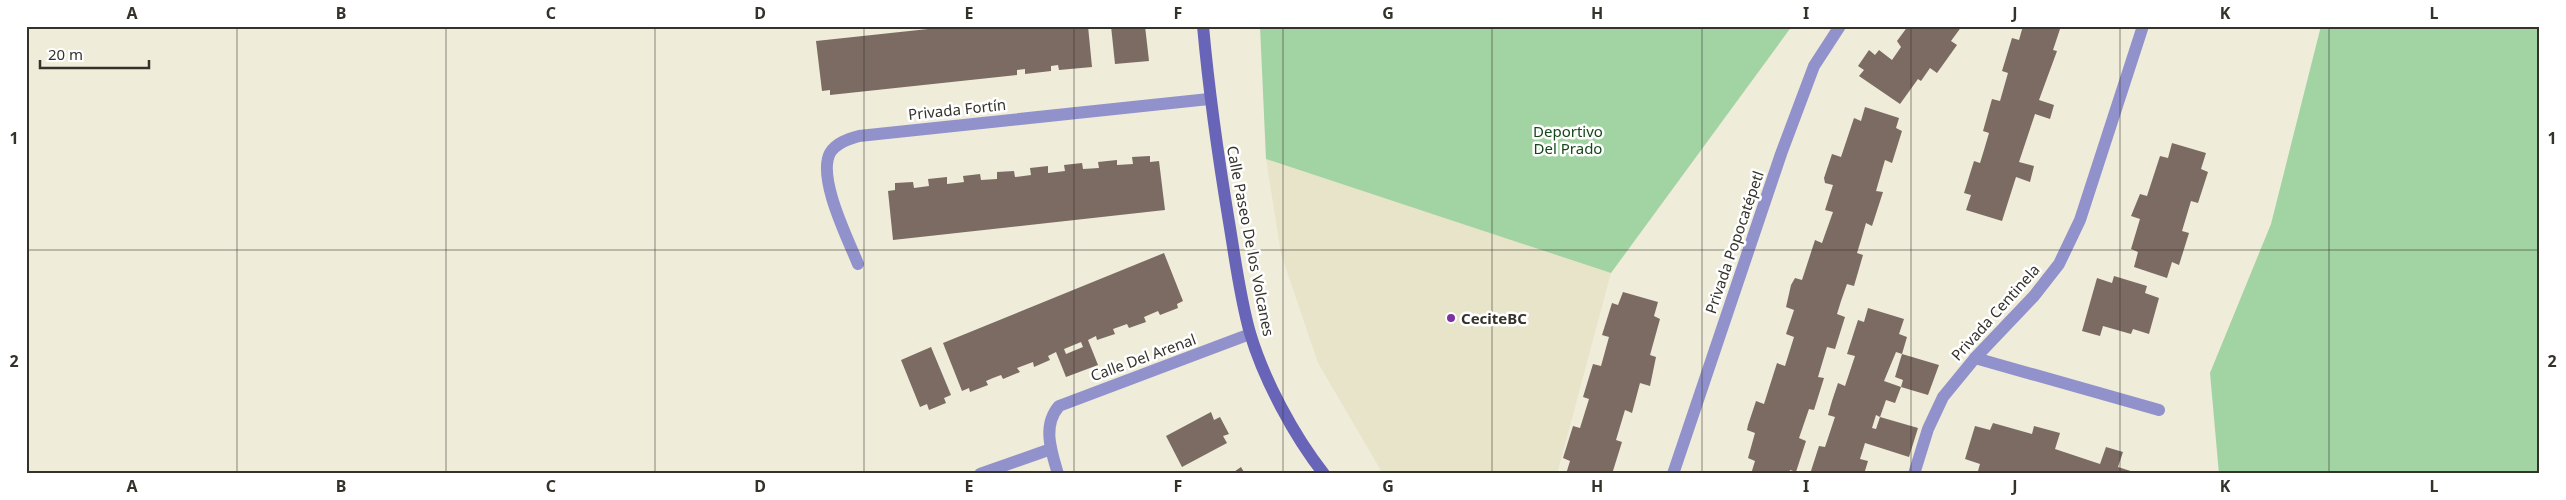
<svg xmlns="http://www.w3.org/2000/svg" width="2566" height="500" viewBox="0 0 2566 500" font-family="'Noto Sans',sans-serif">
	<rect width="100%" height="100%" fill="#efecda"/>
	<!-- built -->
	<polygon fill="#e8e4ca" points="1266,159 1611,273 1557,474 1383,474 1318,363 1281,254"/>
	<!-- green -->
	<g fill="#a2d3a2">
		<polygon points="1260,26 1792,26 1611,273 1266,159"/>
		<polygon points="2321,26 2540,26 2540,474 2219,474 2210,373 2271,224"/>
	</g>
	<!-- building -->
	<g fill="#7b6b63" fill-rule="evenodd">
		<polygon points="956,26 1088,26 1092,67 1059,70 1058,65 1051,66 1051,71 1025,74 1025,69 1017,70 1017,75 830,95 830,90 822,91 816,41"/>
		<polygon points="1111,26 1145,26 1149,61 1115,64"/>
		<polygon points="1908,26 1962,26 1951,41 1957,45 1937,73 1930,68 1921,81 1918,79 1900,104 1859,76 1864,70 1858,66 1869,50 1875,55 1879,50 1892,60 1901,47 1897,41"/>
		<polygon points="2023,26 2061,26 2053,50 2057,51 2039,100 2054,105 2050,119 2035,114 2019,162 2034,166 2030,182 2016,177 2002,221 1966,210 1971,195 1964,193 1974,161 1980,163 1984,150 1989,133 1983,131 1992,99 2000,101 2008,73 2002,71 2012,38 2019,40"/>
		<polygon points="1865,107 1899,118 1896,128 1902,131 1892,163 1885,160 1876,191 1883,192 1872,226 1866,223 1861,240 1857,253 1863,255 1854,286 1847,284 1841,301 1837,314 1845,317 1835,349 1827,347 1818,377 1824,378 1814,410 1809,409 1799,438 1806,441 1796,472 1790,470 1789,474 1751,474 1755,461 1748,458 1755,433 1747,430 1748,425 1756,401 1764,404 1777,363 1785,366 1794,337 1786,334 1794,310 1786,307 1791,285 1795,278 1802,280 1815,240 1822,243 1833,212 1825,210 1833,185 1825,183 1824,178 1832,154 1841,157 1854,118 1861,121"/>
		<polygon points="2172,143 2206,153 2201,169 2208,172 2198,203 2191,201 2182,231 2189,233 2179,265 2172,262 2167,278 2134,267 2138,252 2131,249 2140,219 2131,216 2140,194 2147,196 2160,156 2168,158"/>
		<polygon points="1150,156 1150,162 1159,161 1165,210 893,240 888,191 895,190 895,183 913,182 914,188 929,186 928,179 947,177 947,184 956,183 964,182 963,176 980,174 981,180 997,179 997,172 1014,171 1015,177 1031,175 1030,168 1048,166 1048,173 1065,171 1064,165 1082,163 1083,169 1099,168 1098,162 1117,160 1117,165 1133,164 1132,157"/>
		<path d="M1164,253L1183,301L1177,304L1178,308L1160,315L1158,311L1144,317L1146,322L1129,328L1127,324L1113,329L1115,334L1097,340L1096,336L1088,340L1098,365L1066,377L1056,352L1048,356L1050,360L1034,367L1033,362L1017,368L1020,372L1003,379L1001,375L993,378L986,381L988,385L970,392L969,388L962,391L943,343ZM1081,342L1083,347L1066,354L1064,349Z"/>
		<polygon points="2114,276 2147,286 2145,293 2159,298 2149,334 2133,329 2131,334 2103,326 2100,336 2082,331 2097,278 2112,283"/>
		<polygon points="1623,292 1658,302 1654,316 1660,319 1650,355 1656,357 1650,386 1640,383 1632,413 1625,410 1616,440 1622,442 1612,474 1566,474 1570,461 1563,458 1573,426 1580,428 1589,399 1583,397 1593,364 1601,366 1609,337 1602,335 1612,303 1618,305"/>
		<polygon points="1868,308 1904,319 1899,334 1907,337 1902,354 1939,365 1928,395 1901,387 1903,380 1895,377 1902,354 1896,352 1884,381 1901,387 1895,403 1886,400 1880,417 1876,415 1872,428 1876,429 1880,417 1918,428 1909,457 1865,443 1860,459 1868,461 1864,474 1810,474 1819,446 1825,447 1835,417 1828,415 1832,401 1838,383 1845,386 1855,356 1847,354 1858,320 1864,322"/>
		<polygon points="931,347 951,395 944,398 946,403 929,410 927,404 920,407 901,360"/>
		<polygon points="1211,412 1214,420 1220,417 1229,434 1223,436 1227,443 1182,467 1166,436"/>
		<polygon points="1993,423 2032,434 2034,426 2060,433 2055,449 2100,464 2106,447 2123,452 2118,467 2140,474 1987,474 1978,471 1980,464 1965,459 1975,426 1990,430"/>
		<polygon points="1241,467 1245,474 1231,474"/>
	</g>
	<g fill="none" stroke-linecap="round" stroke-linejoin="round">
		<!-- street -->
		<g stroke="#9192cb" stroke-width="12">
			<path d="M858,264C848,239 817,178 830,153C836,143 848,139 859,136L1209,99"/>
			<polyline points="1975,358 2159,410"/>
			<polyline points="980,474 1051,449"/>
			<path d="M1058,474C1051,450 1042,426 1059,406L1250,334"/>
			<polyline points="1673,474 1781,154 1814,66 1840,26"/>
			<polyline points="1914,474 1928,429 1943,397 1975,358 2034,296 2059,264 2080,220 2143,26"/>
		</g>
		<!-- secondary -->
		<path stroke="#6865b8" stroke-width="12" d="M1203,26C1209,92 1218,156 1229,222C1235,258 1240,298 1250,333C1264,380 1294,436 1324,474"/>
	</g>
	<!-- grid -->
	<path fill="none" stroke="#34322b" stroke-width="1" stroke-opacity="0.55" d="M237,26V474M446,26V474M655,26V474M864,26V474M1074,26V474M1283,26V474M1492,26V474M1702,26V474M1911,26V474M2120,26V474M2329,26V474M26,250H2540"/>
	<!-- markers -->
	<circle fill="#7f31a2" stroke="#fff" stroke-width="2" cx="1451" cy="318" r="5"/>
	<g text-anchor="middle" dominant-baseline="central" stroke-width="5" stroke-linejoin="round" paint-order="stroke">
		<!-- street labels -->
		<g font-size="15" fill="#34322b" stroke="#fff">
			<text transform="translate(957 109) rotate(-6)">Privada Fortín</text>
			<text transform="translate(1251 241) rotate(79)">Calle Paseo De los Volcanes</text>
			<text transform="translate(1734 242) rotate(-71)">Privada Popocatépetl</text>
			<text transform="translate(1995 312) rotate(-48)">Privada Centinela</text>
			<text transform="translate(1143 357) rotate(-20)">Calle Del Arenal</text>
		</g>
		<!-- park labels -->
		<g font-size="15" fill="#154819" stroke="#fff">
			<text x="1568" y="131">Deportivo<tspan x="1568" dy="17">Del Prado</tspan></text>
		</g>
		<!-- poi labels -->
		<g font-size="15" font-weight="bold" fill="#34322b" stroke="#fff" text-anchor="start">
			<text x="1461" y="318">CeciteBC</text>
		</g>
	</g>
	<!-- border -->
	<rect width="2566" height="500" fill="none" stroke="#ffffff" stroke-width="55"/>
	<!-- scale -->
	<path d="M40 60v8h109v-8" fill="none" stroke="#34322b" stroke-width="2.5"/>
	<text x="48" y="60" font-size="15" fill="#34322b" stroke="#ffffff" stroke-width="4" paint-order="stroke">20 m</text>
	<rect x="28" y="28" width="2510" height="444" fill="none" stroke="#34322b" stroke-width="2"/>
	<g font-size="16" text-anchor="middle" font-weight="bold" fill="#34322b">
		<text x="132" y="19">A</text>
		<text x="341" y="19">B</text>
		<text x="551" y="19">C</text>
		<text x="760" y="19">D</text>
		<text x="969" y="19">E</text>
		<text x="1178" y="19">F</text>
		<text x="1388" y="19">G</text>
		<text x="1597" y="19">H</text>
		<text x="1806" y="19">I</text>
		<text x="2015" y="19">J</text>
		<text x="2225" y="19">K</text>
		<text x="2434" y="19">L</text>
		<text x="14" y="144">1</text>
		<text x="2552" y="144">1</text>
		<text x="14" y="367">2</text>
		<text x="2552" y="367">2</text>
		<text x="132" y="492">A</text>
		<text x="341" y="492">B</text>
		<text x="551" y="492">C</text>
		<text x="760" y="492">D</text>
		<text x="969" y="492">E</text>
		<text x="1178" y="492">F</text>
		<text x="1388" y="492">G</text>
		<text x="1597" y="492">H</text>
		<text x="1806" y="492">I</text>
		<text x="2015" y="492">J</text>
		<text x="2225" y="492">K</text>
		<text x="2434" y="492">L</text>
	</g>
</svg>
